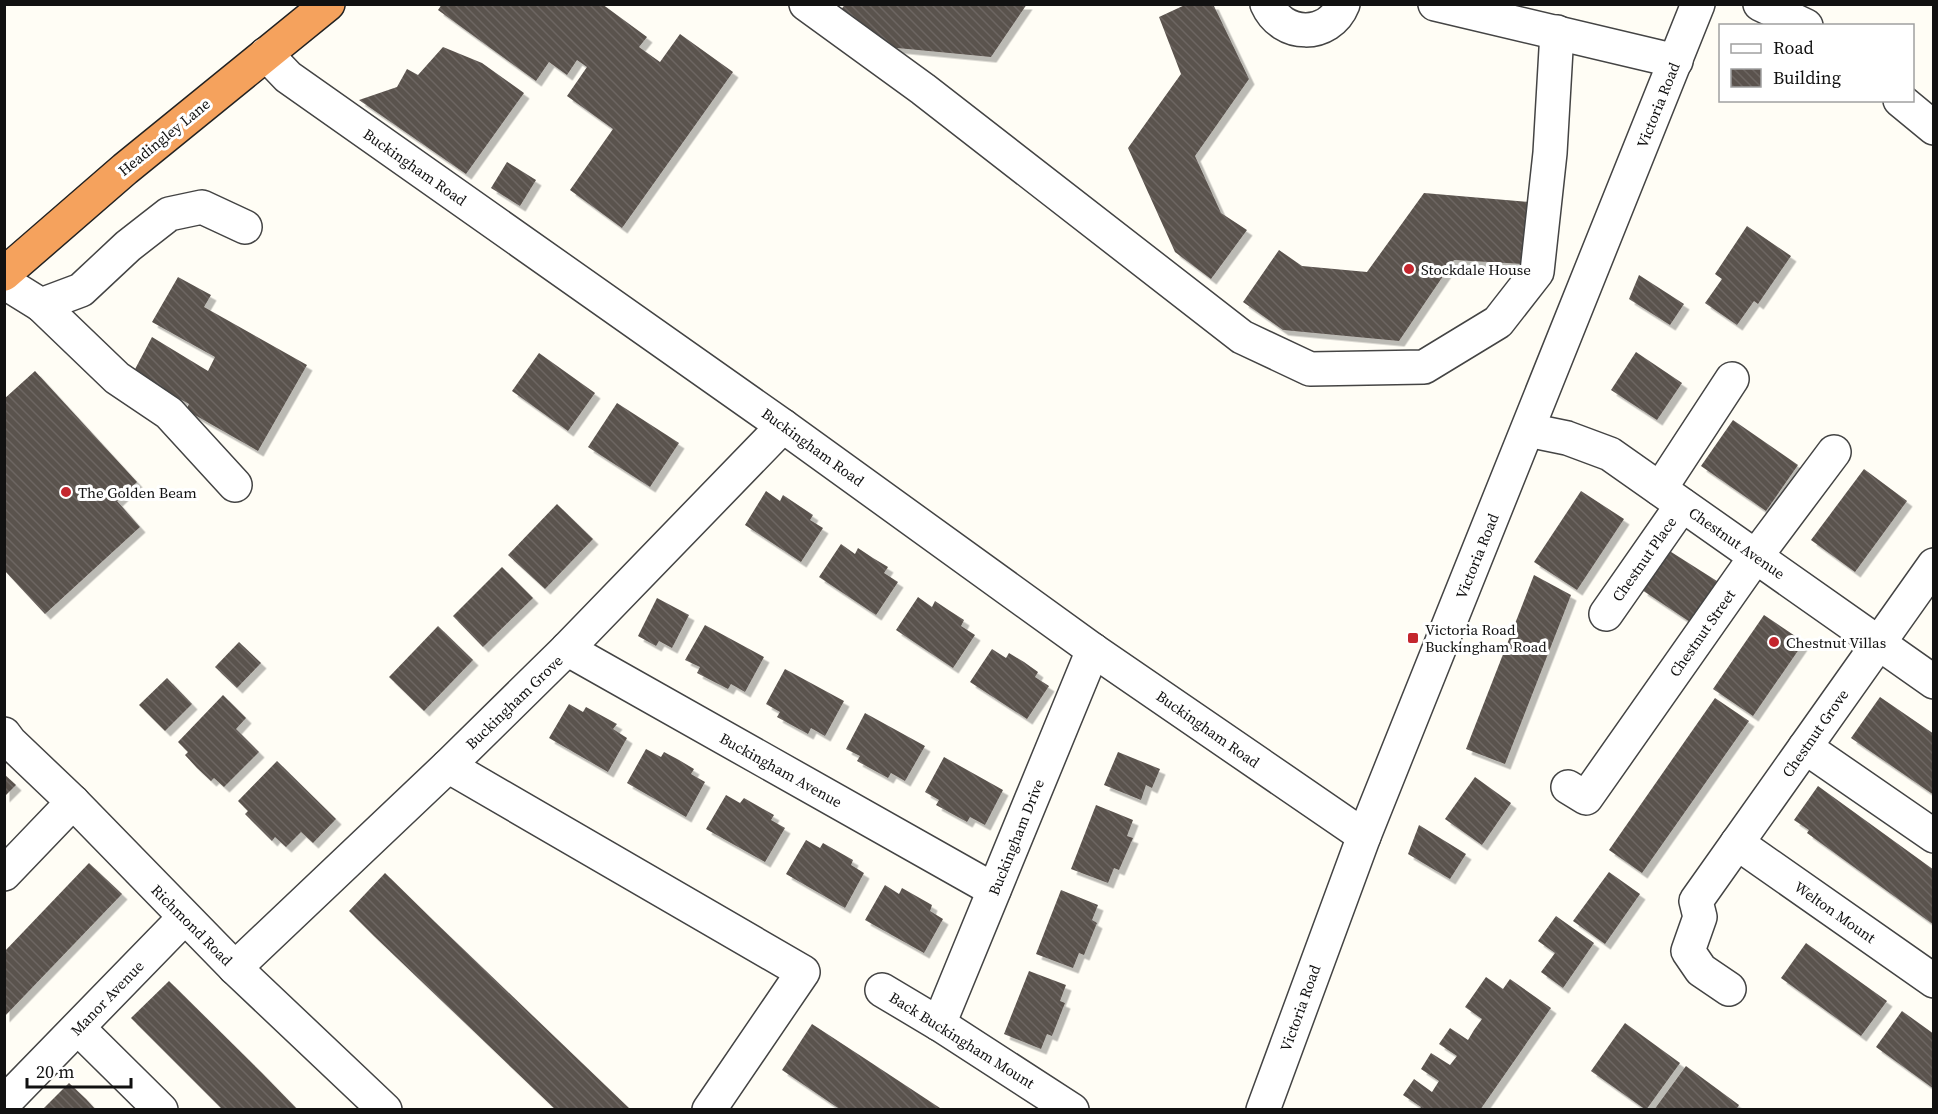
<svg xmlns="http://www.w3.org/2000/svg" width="1938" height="1114" viewBox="0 0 1938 1114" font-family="'Source Serif 4',serif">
	<defs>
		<pattern id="building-back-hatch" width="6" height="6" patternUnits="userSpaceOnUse" patternTransform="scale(1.5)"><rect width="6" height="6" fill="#5a524d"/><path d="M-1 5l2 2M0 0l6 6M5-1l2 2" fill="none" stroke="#6d6662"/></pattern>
		<filter id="shadow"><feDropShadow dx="5.5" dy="5.5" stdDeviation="0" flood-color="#0004"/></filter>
	</defs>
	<rect width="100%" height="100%" fill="#fffdf5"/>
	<!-- building -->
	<g fill="url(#building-back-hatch)" filter="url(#shadow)">
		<polygon points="442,4 602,4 647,37 639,47 660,62 680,34 733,72 622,228 570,190 613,129 567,96 587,67 577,60 567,75 549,62 536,81 438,10"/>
		<polygon points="845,4 1027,4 991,57 876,46 835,19"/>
		<polygon points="1187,4 1213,4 1249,79 1195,156 1221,213 1247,230 1211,279 1175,252 1128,148 1181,74 1159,17"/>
		<polygon points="443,47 482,63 524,93 466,174 359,100 397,87 407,69 418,75"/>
		<polygon points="507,162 536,180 520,206 491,188"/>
		<polygon points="1424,193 1530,202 1523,264 1454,260 1399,341 1283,330 1243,302 1279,250 1302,266 1367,272"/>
		<polygon points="1747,226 1791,256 1758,304 1754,301 1737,325 1705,303 1722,279 1715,274"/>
		<polygon points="1639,275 1684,304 1670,325 1629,299"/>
		<polygon points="178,277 211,295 204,307 307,365 258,451 186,410 189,404 133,373 152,337 208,371 215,357 152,322"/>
		<polygon points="1636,352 1682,383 1657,420 1611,390"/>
		<polygon points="539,353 595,393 568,431 512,391"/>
		<polygon points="35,371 137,482 117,501 140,527 45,614 4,570 4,399"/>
		<polygon points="617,403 679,443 650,487 588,447"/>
		<polygon points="1733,420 1798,465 1766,511 1701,466"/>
		<polygon points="1864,469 1907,501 1855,572 1811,540"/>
		<polygon points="766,491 780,501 783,495 813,515 810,520 823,528 801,562 745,525"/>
		<polygon points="1581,491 1624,519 1577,590 1534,562"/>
		<polygon points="557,504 593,539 545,589 508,555"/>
		<polygon points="841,544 855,554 858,548 873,558 888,567 884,573 898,582 876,615 819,577"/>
		<polygon points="1668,550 1720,583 1693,624 1642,590"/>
		<polygon points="502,567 533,598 483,647 453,616"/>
		<polygon points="1534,575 1571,595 1505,764 1466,749"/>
		<polygon points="918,597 932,607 935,601 950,611 964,620 961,626 975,635 953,668 896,630"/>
		<polygon points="657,598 689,615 672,648 659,641 656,646 638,636"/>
		<polygon points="1764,615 1804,642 1753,716 1713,689"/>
		<polygon points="705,625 764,657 745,692 731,684 728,689 697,673 700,667 685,660"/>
		<polygon points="438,626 473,660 424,711 389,677"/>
		<polygon points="239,642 261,663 237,688 215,667"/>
		<polygon points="992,649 1006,658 1009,653 1024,662 1038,672 1035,677 1049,686 1027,719 970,682"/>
		<polygon points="785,669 844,701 825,736 811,728 808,734 777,717 780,712 766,704"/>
		<polygon points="167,678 192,704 165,731 139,705"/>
		<polygon points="223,695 246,718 236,729 259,752 224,787 214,778 211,781 197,768 185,755 188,752 178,742"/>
		<polygon points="1880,697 1934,734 1934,795 1851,738"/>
		<polygon points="1715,698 1749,721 1642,873 1609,850"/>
		<polygon points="569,704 583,712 586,707 617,724 613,729 627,738 608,772 549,738"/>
		<polygon points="865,713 925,746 905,781 891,773 888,778 857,761 860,756 846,749"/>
		<polygon points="646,749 661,757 664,752 679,760 694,769 691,774 705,782 686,817 627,783"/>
		<polygon points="1118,752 1160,769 1152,788 1146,785 1141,800 1104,785"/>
		<polygon points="944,757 1003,790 985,825 970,817 967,822 936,805 939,800 925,792"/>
		<polygon points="277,761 336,819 313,843 301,832 286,847 275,837 272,841 245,814 248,811 238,801"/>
		<polygon points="4,774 16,785 4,797"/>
		<polygon points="1475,777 1511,803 1482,845 1445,819"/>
		<polygon points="1818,786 1934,870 1934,925 1807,833 1809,830 1794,820"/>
		<polygon points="726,795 740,803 744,798 758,806 774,815 771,820 785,828 765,862 706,829"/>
		<polygon points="1096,805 1133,820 1127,836 1133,838 1119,870 1114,868 1108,883 1071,869"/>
		<polygon points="1419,825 1466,854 1450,879 1408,854"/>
		<polygon points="806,840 820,848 823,843 853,860 851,865 864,873 845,908 786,874"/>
		<polygon points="89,863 122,894 4,1017 4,952"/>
		<polygon points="1609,872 1640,894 1605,944 1573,921"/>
		<polygon points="385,873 435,922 631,1110 556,1110 374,936 349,911"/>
		<polygon points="885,885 899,894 902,888 932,905 930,911 943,919 924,953 865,920"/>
		<polygon points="1061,890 1098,905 1092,920 1097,923 1084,955 1079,953 1073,968 1036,954"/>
		<polygon points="1556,916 1594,943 1563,988 1541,972 1555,953 1538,941"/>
		<polygon points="1806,943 1887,1001 1861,1036 1781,978"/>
		<polygon points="1029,971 1066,985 1060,1001 1065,1003 1052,1036 1047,1034 1041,1049 1004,1034"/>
		<polygon points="1486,977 1503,989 1510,979 1551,1008 1480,1110 1419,1110 1421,1107 1403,1095 1414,1079 1432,1092 1439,1081 1421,1069 1431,1053 1450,1065 1457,1056 1439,1044 1450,1028 1468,1040 1474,1030 1482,1019 1465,1007"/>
		<polygon points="169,981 262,1073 298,1110 223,1110 131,1018"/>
		<polygon points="1902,1011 1934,1034 1934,1089 1876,1047"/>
		<polygon points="1625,1023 1680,1063 1646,1110 1591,1071"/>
		<polygon points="812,1024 864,1058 943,1110 841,1110 782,1070"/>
		<polygon points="1686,1066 1739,1105 1736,1110 1654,1110"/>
		<polygon points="69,1083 86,1099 96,1110 42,1110"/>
	</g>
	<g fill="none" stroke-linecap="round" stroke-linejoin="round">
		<!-- minor casing -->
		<g stroke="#444" stroke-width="36">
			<g id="minor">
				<polyline points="806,4 923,89 1242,337 1310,369 1424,367 1498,322 1537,272 1550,153 1557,32"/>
				<path d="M1267,4C1282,38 1329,39 1343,4"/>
				<polyline points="1435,4 1676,61"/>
				<polyline points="1760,4 1806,26"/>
				<polyline points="266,54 288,77 783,426 1093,650 1364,836"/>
				<polyline points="1900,100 1934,128"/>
				<polyline points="4,282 41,305 81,290 128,246 169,214 202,207 245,227"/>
				<polyline points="41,305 117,378 169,413 235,485"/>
				<polyline points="1528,430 1567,438 1610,454 1934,682"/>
				<polyline points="1660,489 1732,379"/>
				<polyline points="1606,614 1682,505"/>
				<polyline points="567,649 994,890"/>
				<polyline points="4,734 10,742 73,802 235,968 385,1110"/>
				<polyline points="1805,747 1934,836"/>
				<polyline points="448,766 803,972 709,1110"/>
				<polyline points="1568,787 1586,798 1756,556 1834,452"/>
				<polyline points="1737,843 1934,981"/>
				<polyline points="4,874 73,802"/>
				<polyline points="235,968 448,766 567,649 783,426"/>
				<polyline points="1729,989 1701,970 1688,951 1700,917 1696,901 1934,565"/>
				<polyline points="882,990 939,1024 1072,1110"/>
				<polyline points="939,1024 1093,650"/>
				<polyline points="78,1028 161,1110"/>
				<polyline points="4,1103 184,918"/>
				<polyline points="1263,1110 1364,836 1698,4"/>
			</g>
		</g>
		<!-- highway casing -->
		<g stroke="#222" stroke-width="36">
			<polyline id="highway" points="4,274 125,169 328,4"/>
		</g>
		<!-- minor -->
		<use href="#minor" stroke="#fff" stroke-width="33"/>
		<!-- highway -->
		<use href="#highway" stroke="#f5a25d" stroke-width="33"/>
	</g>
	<!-- markers -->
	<g fill="#c4262e" stroke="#fff" stroke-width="2">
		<circle cx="1409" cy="269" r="6"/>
		<circle cx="66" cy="492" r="6"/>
		<rect x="1407" y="632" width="12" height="12" rx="3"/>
		<circle cx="1774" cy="642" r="6"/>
	</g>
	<g text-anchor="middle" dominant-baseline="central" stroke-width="6" stroke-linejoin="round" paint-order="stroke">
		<!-- street labels -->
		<g font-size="15" fill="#111" stroke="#fff">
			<text transform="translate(1658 105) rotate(-68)">Victoria Road</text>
			<text transform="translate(164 137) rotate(-39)">Headingley Lane</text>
			<text transform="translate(415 167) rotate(35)">Buckingham Road</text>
			<text transform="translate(813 447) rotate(36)">Buckingham Road</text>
			<text transform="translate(1737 543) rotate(35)">Chestnut Avenue</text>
			<text transform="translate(1477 556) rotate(-68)">Victoria Road</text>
			<text transform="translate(1644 559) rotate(-55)">Chestnut Place</text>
			<text transform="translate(1702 633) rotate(-55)">Chestnut Street</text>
			<text transform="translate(514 702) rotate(-44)">Buckingham Grove</text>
			<text transform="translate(1208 729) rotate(35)">Buckingham Road</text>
			<text transform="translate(1815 733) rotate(-55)">Chestnut Grove</text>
			<text transform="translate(781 770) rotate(29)">Buckingham Avenue</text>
			<text transform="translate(1016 837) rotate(-68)">Buckingham Drive</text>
			<text transform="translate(1835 912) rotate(35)">Welton Mount</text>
			<text transform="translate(192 925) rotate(45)">Richmond Road</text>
			<text transform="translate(107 998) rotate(-46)">Manor Avenue</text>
			<text transform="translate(1300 1008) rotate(-70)">Victoria Road</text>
			<text transform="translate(962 1040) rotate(32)">Back Buckingham Mount</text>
		</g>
		<!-- poi labels -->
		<g font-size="15" fill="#111" stroke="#fff" text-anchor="start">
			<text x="1421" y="269">Stockdale House</text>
			<text x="78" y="492">The Golden Beam</text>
			<text x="1425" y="629">Victoria Road<tspan x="1425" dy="17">Buckingham Road</tspan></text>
			<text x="1786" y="642">Chestnut Villas</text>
		</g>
	</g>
	<!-- border -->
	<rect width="1938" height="1114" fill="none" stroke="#111111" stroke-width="12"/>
	<!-- legend -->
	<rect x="1719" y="24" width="195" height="78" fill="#ffffff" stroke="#a0a0a0" stroke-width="1.5"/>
	<rect x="1731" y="44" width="30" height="9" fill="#ffffff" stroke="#a0a0a0" stroke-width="1.5"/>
	<text x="1773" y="54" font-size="18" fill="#111111">Road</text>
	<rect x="1731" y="69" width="30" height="18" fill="url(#building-back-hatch)" stroke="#a0a0a0" stroke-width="1.5"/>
	<text x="1773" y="84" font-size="18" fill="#111111">Building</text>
	<!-- scale -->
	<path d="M27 1078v9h104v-9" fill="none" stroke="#111111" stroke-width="3"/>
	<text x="36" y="1078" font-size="18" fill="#111111" stroke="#ffffff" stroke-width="4.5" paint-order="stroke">20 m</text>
</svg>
